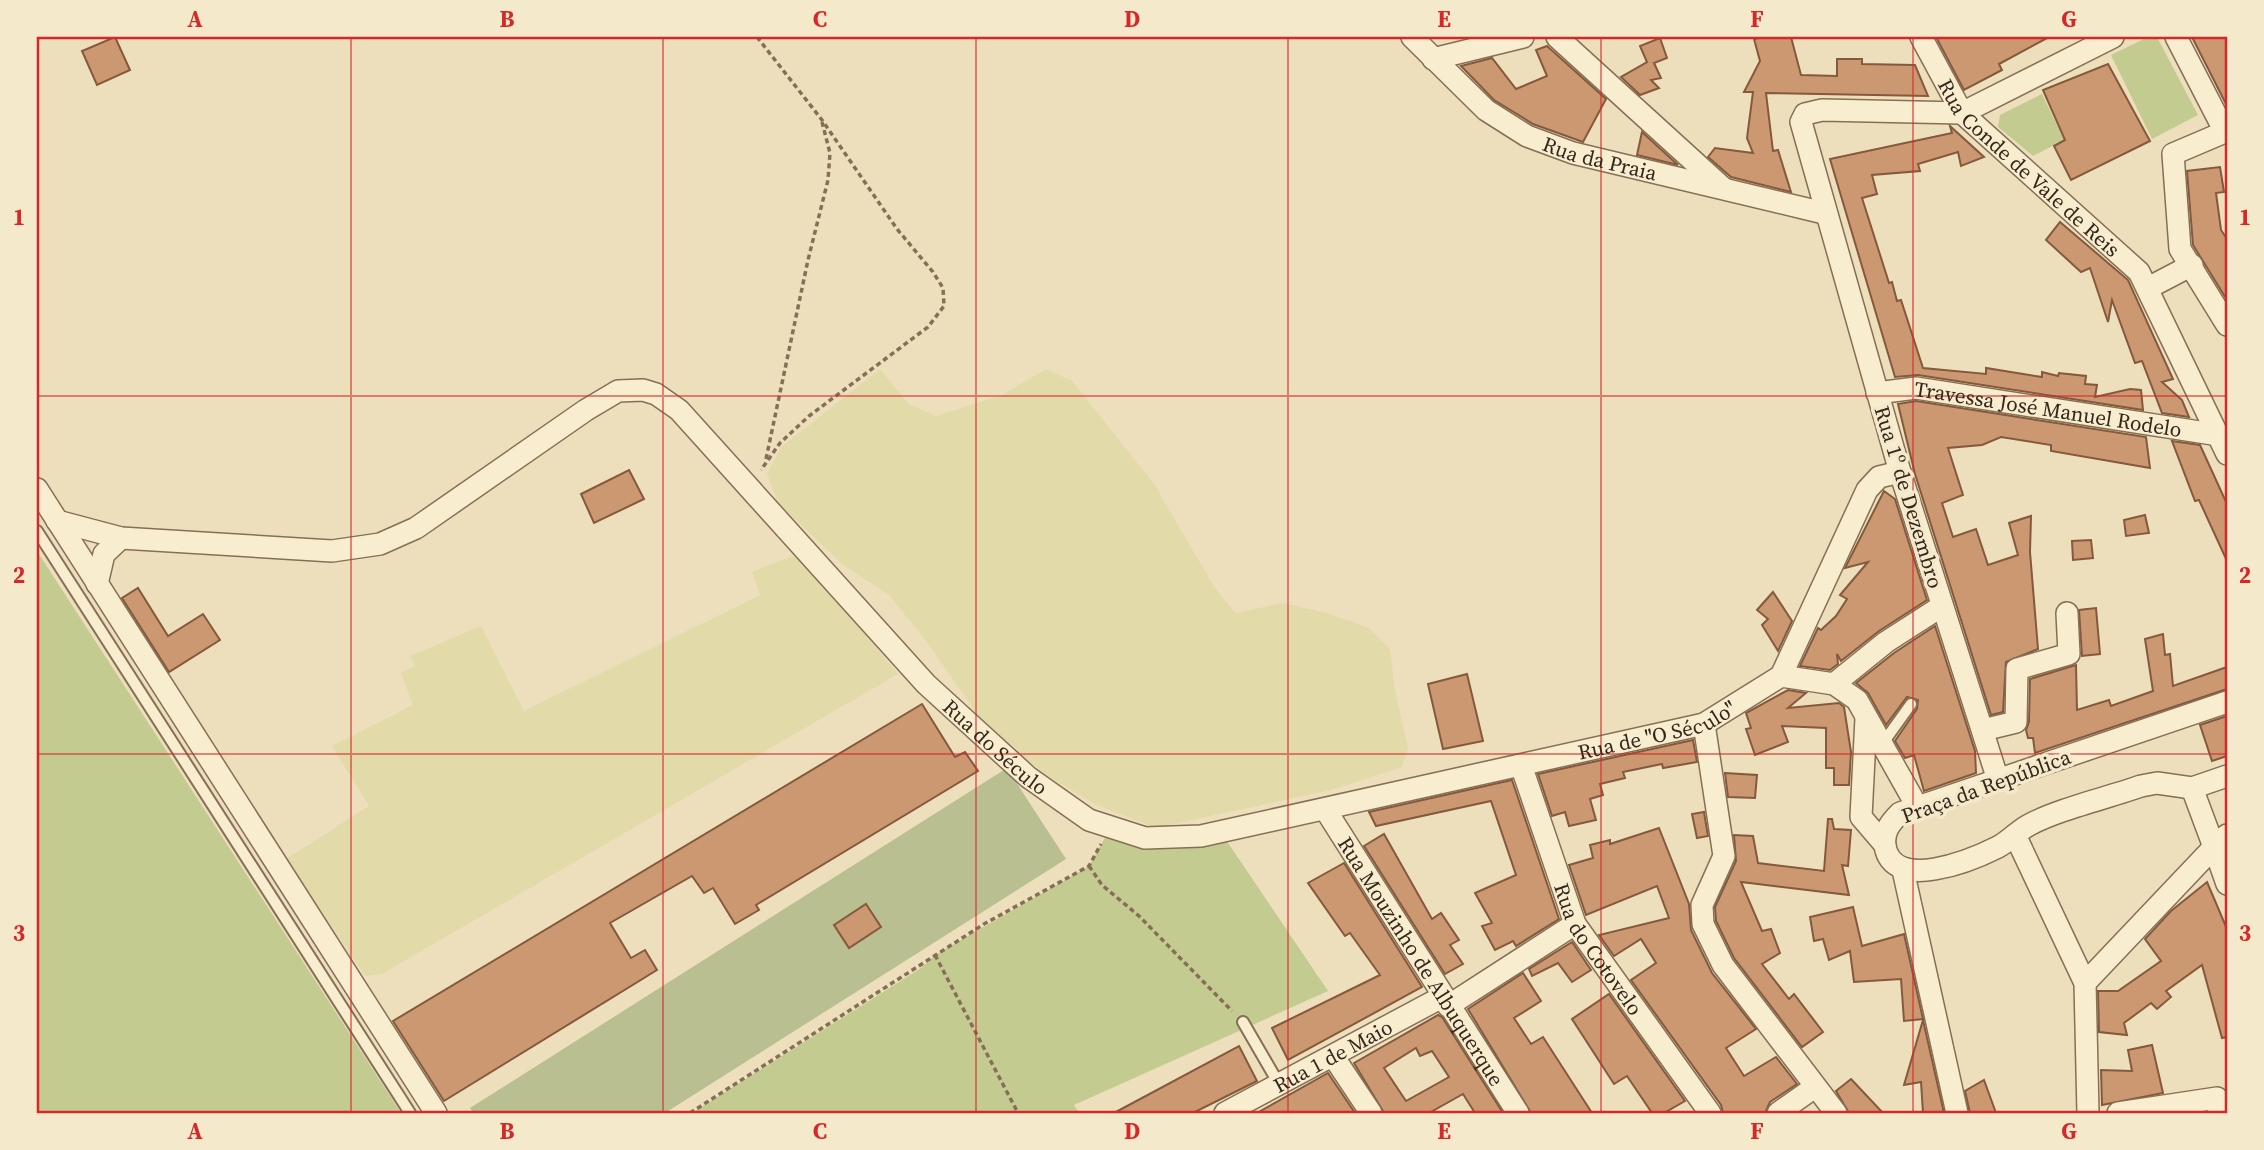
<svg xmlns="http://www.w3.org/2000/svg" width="2264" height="1150" viewBox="0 0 2264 1150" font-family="'Source Serif 4',serif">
	<rect width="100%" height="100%" fill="#eedfbc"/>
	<!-- farmland -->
	<g fill="#e3daaa">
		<polygon points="880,369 909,404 936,416 1002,395 1046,369 1072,381 1154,484 1215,588 1235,613 1283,603 1327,613 1369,628 1390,649 1395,691 1408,748 1402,767 1335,789 1156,828 1096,805 1045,774 986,727 927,642 889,595 842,564 778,503 767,474 781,447"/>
		<polygon points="798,554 898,674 382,974 365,976 286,859 369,806 332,746 413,705 401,673 415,666 410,656 481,626 524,711 760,595 752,572"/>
	</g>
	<!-- green -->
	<g fill="#c4cb91">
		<polygon points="2148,37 2157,37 2198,115 2152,139 2111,55"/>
		<polygon points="2042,94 2064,140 2033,156 1998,127 2000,115"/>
		<polygon points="37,551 401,1113 37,1113"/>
		<polygon points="1111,827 1220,831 1328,991 1074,1105 1079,1113 692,1113 921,968 935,955 1089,866"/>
	</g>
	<!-- cemetery -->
	<polygon fill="#b9bf90" points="1007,768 1066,859 665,1113 473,1113 470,1108"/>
	<!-- building -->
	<g fill="#cc9871" stroke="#84593c" stroke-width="2" fill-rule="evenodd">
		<polygon points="115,37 130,70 97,85 82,51"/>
		<polygon points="1763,37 1791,37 1801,75 1837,76 1837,59 1862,59 1862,64 1915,65 1928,96 1766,93 1773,151 1778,150 1791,192 1731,177 1708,157 1715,148 1753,153 1747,138 1753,92 1744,92 1760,61 1754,39"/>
		<polygon points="1936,37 2049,37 1999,64 2002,70 1964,90"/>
		<polygon points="2192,37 2227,37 2227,106"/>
		<polygon points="1660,38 1667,58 1654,63 1661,78 1651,80 1659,88 1640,95 1621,77 1647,62 1640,46"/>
		<polygon points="1547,46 1606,99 1583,142 1533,124 1494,100 1461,66 1492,58 1516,89 1547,76 1536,50"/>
		<polygon points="2108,64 2150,141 2071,180 2054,146 2065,140 2043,90"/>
		<polygon points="1950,126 1984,157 1961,166 1958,152 1918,164 1920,171 1872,175 1877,194 1862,198 1889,283 1892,282 1897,301 1901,300 1923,368 1986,374 1986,368 2042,377 2042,372 2058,376 2059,373 2086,376 2085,384 2097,385 2095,397 2130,389 2141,390 2143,410 1918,375 1895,377 1830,159 1952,133"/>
		<polygon points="1642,132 1678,165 1637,155"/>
		<polygon points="2220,167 2224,192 2216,193 2221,230 2227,239 2227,300 2193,245 2187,171"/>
		<polygon points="2060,222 2128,280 2173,379 2162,382 2182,400 2189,417 2162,413 2142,361 2135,363 2112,300 2108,322 2090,268 2081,272 2046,240"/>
		<polygon points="1916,401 2146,437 2150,468 2051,451 2051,445 2001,437 1982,445 1948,448 1963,495 1942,503 1953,537 1976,529 1988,565 2018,555 2009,523 2031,516 2030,552 2038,649 2006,662 2003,712 1991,715 1915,474 1898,404"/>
		<polygon points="2172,441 2200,445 2227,504 2227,561 2199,500 2195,501"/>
		<polygon points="629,470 644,499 594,523 581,494"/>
		<polygon points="1884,491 1895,499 1927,600 1879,631 1841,661 1837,654 1838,664 1830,670 1800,666 1818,628 1821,630 1836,616 1847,599 1840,595 1868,562 1845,568"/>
		<polygon points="2145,515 2149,533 2126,536 2124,520"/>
		<polygon points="2091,540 2093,558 2073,560 2072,541"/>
		<polygon points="138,588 168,636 203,614 220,640 169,672 122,598"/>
		<polygon points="1773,592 1792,621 1778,651 1762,625 1768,619 1757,610"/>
		<polygon points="2096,608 2100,654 2082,656 2079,610"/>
		<polygon points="1935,626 1975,751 1976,773 1924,791 1914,755 1905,758 1895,741 1917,709 1918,700 1907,697 1886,725 1868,693 1856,683 1894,653"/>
		<polygon points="2163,634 2165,655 2170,654 2173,686 2227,667 2227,689 2035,753 2033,738 2028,738 2026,730 2029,722 2030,679 2076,665 2077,710 2109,700 2111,706 2153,691 2145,639"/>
		<polygon points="1467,674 1483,741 1443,749 1428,684"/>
		<polygon points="1788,690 1806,693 1788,708 1839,703 1844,707 1851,752 1849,785 1834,785 1834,768 1826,768 1826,728 1782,726 1788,742 1755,755 1746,729 1751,728 1746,713"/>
		<polygon points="922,704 955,757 965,752 978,771 756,905 759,910 735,924 713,888 704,893 692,876 610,923 631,958 645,950 657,970 444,1101 393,1021"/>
		<polygon points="2227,716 2227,756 2212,761 2200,725"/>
		<polygon points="1693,740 1697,762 1663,768 1662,764 1623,772 1625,778 1600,784 1603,795 1590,799 1596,820 1569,826 1565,812 1552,816 1538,774"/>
		<polygon points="1725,773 1757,775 1755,798 1728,797"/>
		<polygon points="1512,780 1559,919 1516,946 1513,941 1495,950 1482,926 1492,923 1475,893 1516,875 1491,801 1376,826 1369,812"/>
		<polygon points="1704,812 1708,836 1697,838 1692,814"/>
		<polygon points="1828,819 1832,819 1834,829 1851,830 1848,866 1842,865 1849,895 1741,882 1762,931 1771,929 1780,953 1762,964 1789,999 1794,994 1823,1032 1802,1047 1734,958 1716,921 1715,907 1736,861 1734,835 1753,836 1758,863 1824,871"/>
		<polygon points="1659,828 1689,904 1691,930 1712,973 1756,1029 1726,1048 1744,1076 1776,1057 1797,1084 1770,1102 1765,1113 1723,1113 1721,1105 1631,980 1656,963 1641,939 1614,956 1599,935 1669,918 1657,886 1586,915 1569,865 1593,858 1590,845 1610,840 1610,844"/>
		<polygon points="1384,834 1432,919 1441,913 1459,940 1450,945 1463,964 1445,974 1364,846"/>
		<polygon points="1344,863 1422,987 1288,1060 1272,1028 1380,975 1350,933 1345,936 1308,883"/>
		<polygon points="2207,882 2227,929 2227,1037 2222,1038 2202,965 2166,991 2171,997 2157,1009 2151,1003 2124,1023 2127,1035 2099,1032 2098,991 2118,991 2161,961 2145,939 2171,911"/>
		<polygon points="866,904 881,927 849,948 834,925"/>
		<polygon points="1853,907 1862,946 1904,934 1923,1019 1904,1021 1901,979 1854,982 1850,951 1829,960 1823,939 1814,941 1810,917"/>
		<polygon points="1572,942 1591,970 1572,982 1558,963 1532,976 1529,969"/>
		<polygon points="1523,973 1541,1001 1514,1018 1531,1044 1543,1037 1592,1113 1531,1113 1468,1009"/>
		<polygon points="1609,994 1685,1101 1664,1113 1652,1113 1627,1076 1614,1084 1572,1019"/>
		<path d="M1438,1015L1442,1017L1503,1113H1475L1463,1094L1429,1113H1384L1354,1063ZM1416,1048L1420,1056L1432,1051L1449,1077L1406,1101L1384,1068Z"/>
		<polygon points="1923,1020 1944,1113 1923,1113 1921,1082 1904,1085"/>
		<polygon points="2152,1045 2163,1093 2102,1105 2101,1070 2132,1071 2128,1050"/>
		<polygon points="1239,1046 1257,1081 1193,1113 1114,1113"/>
		<polygon points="1328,1073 1355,1113 1257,1113"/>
		<polygon points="1851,1079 1883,1113 1849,1113 1836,1091"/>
		<polygon points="1984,1080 1996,1113 1970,1113 1965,1091"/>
	</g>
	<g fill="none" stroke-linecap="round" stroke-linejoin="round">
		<!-- service casing -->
		<g stroke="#856f56" stroke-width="14">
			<g id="service">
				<polyline points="37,531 410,1113"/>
				<polyline points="1883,743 1911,704"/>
				<polyline points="1243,1022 1279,1084"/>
			</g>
		</g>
		<!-- minor casing -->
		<g stroke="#856f56" stroke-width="24">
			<g id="minor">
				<path id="s1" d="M1412,37L1486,110L1527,136L1573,153L1824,213"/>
				<polyline points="1557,37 1723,188"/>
				<path id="s2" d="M1921,37L1962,113L2139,272L2227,454"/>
				<polyline points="2176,37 2225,132"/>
				<polyline points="1433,59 1523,37"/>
				<polyline points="2227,131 2173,154 2180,249 2227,325"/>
				<polyline points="2148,288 2192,265"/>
				<path id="s3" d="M1877,393L1916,388L2219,435"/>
				<polyline points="37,489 436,1113"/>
				<path id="s4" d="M57,521L121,538L332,551L380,544L416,528L586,410L618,391L643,390L656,394L679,410L926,684L1028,777L1089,820L1145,838L1201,836L1704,724L1781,676L1834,684L1857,700L1918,808"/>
				<polyline points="97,584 104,554 121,538"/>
				<polyline points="1781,676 1867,490 1879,477 1900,472"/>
				<polyline points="1834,684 1886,642 1942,606"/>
				<path d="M2227,702L1900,813C1890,823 1883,832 1885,846C1893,893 1972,860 1998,847C2009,841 2018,831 2029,825C2059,809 2107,798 2141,786L2157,783L2192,788L2227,776"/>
				<polyline points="1866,718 1861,817 1885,845"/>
				<polyline points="1704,724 1724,856 1702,905 1703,924 1723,965 1836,1113"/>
				<polyline points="1983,730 2016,722 2017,669 2069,654 2067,613"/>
				<path id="s5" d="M1521,765L1575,924L1710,1113"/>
				<polyline points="1998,780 1900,472 1801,122 1805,114 1822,110 1962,113 2113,37"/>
				<polyline points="2192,788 2214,847 2227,835"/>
				<path id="s6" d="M1325,809L1518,1113"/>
				<polyline points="2015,835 2085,983 2088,1113"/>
				<polyline points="1903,870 1957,1113"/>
				<polyline points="2085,983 2214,847 2227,884"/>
				<polyline points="1448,1006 1575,924"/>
				<polyline points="1333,1056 1371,1113"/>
				<path id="s7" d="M1225,1113L1442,997"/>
				<polyline points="1778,1113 1815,1087"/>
				<polyline points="2118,1113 2217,1098 2219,1113"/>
			</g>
		</g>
		<!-- path -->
		<g stroke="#856f56" stroke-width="3.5" stroke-dasharray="5 3.5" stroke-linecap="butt">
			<polyline points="757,37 822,120 897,229 933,272 943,288 944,306 928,327 809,416 780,443 761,470"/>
			<polyline points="766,459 808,260 828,180 830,153 822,122"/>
			<polyline points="1089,866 1102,885 1139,916 1232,1011"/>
			<polyline points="935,955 1018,1113"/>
			<polyline points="690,1113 984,924 1089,866 1101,844"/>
		</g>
		<!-- service -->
		<use href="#service" stroke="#f9edcf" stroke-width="10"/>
		<!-- minor -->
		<use href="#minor" stroke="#f9edcf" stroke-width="21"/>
	</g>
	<!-- grid -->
	<path fill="none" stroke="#d62828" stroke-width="2" stroke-opacity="0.55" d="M351,37V1113M663,37V1113M976,37V1113M1288,37V1113M1601,37V1113M1913,37V1113M37,396H2227M37,754H2227"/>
	<g text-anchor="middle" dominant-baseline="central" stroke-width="7" stroke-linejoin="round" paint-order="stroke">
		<!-- street labels -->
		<g font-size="21" fill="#34271b" stroke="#f5e9cc">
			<text stroke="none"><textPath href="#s1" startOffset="229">Rua da Praia</textPath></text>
			<text stroke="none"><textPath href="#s2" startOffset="172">Rua Conde de Vale de Reis</textPath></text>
			<text stroke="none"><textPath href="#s3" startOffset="173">Travessa José Manuel Rodelo</textPath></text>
			<text transform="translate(1909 497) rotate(73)">Rua 1º de Dezembro</text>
			<text stroke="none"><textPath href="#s4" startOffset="1841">Rua de "O Século"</textPath></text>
			<text stroke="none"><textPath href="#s4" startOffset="1139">Rua do Século</textPath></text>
			<text transform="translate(1986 786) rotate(-20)">Praça da República</text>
			<text stroke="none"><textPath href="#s5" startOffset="201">Rua do Cotovelo</textPath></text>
			<text stroke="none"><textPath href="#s6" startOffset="180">Rua Mouzinho de Albuquerque</textPath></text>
			<text stroke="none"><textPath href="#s7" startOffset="122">Rua 1 de Maio</textPath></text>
		</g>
	</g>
	<!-- border -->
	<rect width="2264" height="1150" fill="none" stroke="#f5e9cc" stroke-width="77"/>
	<rect x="38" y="38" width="2188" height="1074" fill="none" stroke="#d62828" stroke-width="2.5"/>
	<g font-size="23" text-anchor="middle" font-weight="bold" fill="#d62828">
		<text x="195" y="27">A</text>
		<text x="507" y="27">B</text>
		<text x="820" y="27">C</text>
		<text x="1132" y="27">D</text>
		<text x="1444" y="27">E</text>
		<text x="1757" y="27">F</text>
		<text x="2069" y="27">G</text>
		<text x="19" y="225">1</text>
		<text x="2245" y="225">1</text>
		<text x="19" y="583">2</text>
		<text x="2245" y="583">2</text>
		<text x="19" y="941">3</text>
		<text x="2245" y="941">3</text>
		<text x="195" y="1139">A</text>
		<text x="507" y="1139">B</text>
		<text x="820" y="1139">C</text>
		<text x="1132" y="1139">D</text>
		<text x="1444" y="1139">E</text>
		<text x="1757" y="1139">F</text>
		<text x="2069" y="1139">G</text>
	</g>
</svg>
